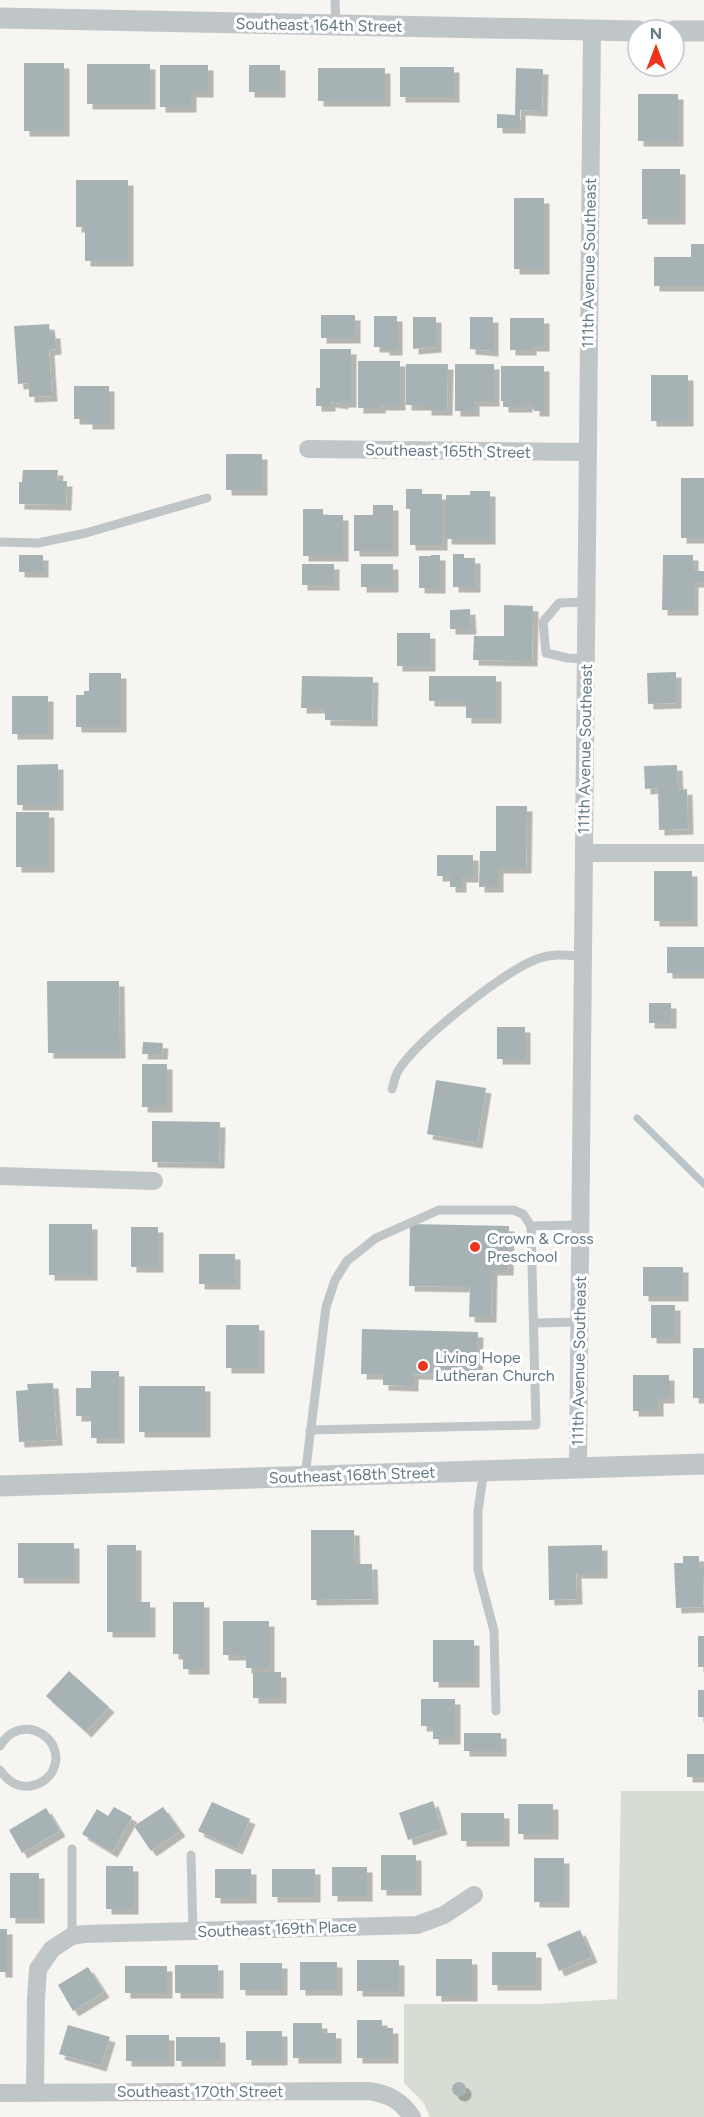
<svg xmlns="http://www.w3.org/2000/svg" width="704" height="2117" viewBox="0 0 704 2117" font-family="Figtree,sans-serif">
	<defs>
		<filter id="shadow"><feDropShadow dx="5.5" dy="5.5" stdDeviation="0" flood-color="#0004"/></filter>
	</defs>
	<rect width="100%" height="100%" fill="#f6f5f1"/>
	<!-- green -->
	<polygon fill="#d7ddd2" points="621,1791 704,1791 704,2117 430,2117 423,2102 404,2083 404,2004 541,2004 617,1999"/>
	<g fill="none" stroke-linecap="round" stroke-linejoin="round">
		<!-- stream -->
		<polyline stroke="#b8c6c9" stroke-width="7" points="637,1118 704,1184"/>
	</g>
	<!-- building -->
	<g fill="#a7b2b5" filter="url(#shadow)">
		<rect x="24" y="63" width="40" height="68"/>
		<rect x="87" y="64" width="63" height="40"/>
		<polygon points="160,65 208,65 208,92 191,92 191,107 160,107"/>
		<rect x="249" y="65" width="31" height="27"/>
		<rect x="400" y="67" width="54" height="30"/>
		<rect x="318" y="68" width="67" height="33"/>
		<polygon points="516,68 543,69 542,111 520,110 520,128 497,128 497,114 515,115"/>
		<rect x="638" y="94" width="40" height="47"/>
		<rect x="642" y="169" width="38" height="50"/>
		<polygon points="76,180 128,180 128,261 85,261 85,227 76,227"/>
		<rect x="514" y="198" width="30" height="71"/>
		<polygon points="691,244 704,244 704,286 654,286 654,257 691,257"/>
		<rect x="321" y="315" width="34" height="23"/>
		<polygon points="374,316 397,316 397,350 384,350 384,347 374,347"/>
		<polygon points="413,317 436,317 436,347 413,349"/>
		<polygon points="470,317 493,317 493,351 470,349"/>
		<polygon points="510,318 544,318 544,346 531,346 531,350 510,350"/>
		<polygon points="49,324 50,333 55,333 56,349 49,350 52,396 29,397 29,383 18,384 14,326"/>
		<polygon points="320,349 351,349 351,402 343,402 343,404 330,402 330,406 316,406 316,388 320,388"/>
		<polygon points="358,361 400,361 400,405 380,405 380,408 358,408"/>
		<polygon points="406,364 448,364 447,410 426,410 426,405 406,405"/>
		<polygon points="455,364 494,364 494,401 474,401 474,411 455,411"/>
		<polygon points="501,366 544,366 544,411 534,411 534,404 527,404 527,407 503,407 503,401 501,401"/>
		<rect x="651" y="375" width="37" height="46"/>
		<polygon points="74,386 109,386 109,424 87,424 87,419 74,419"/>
		<rect x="226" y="454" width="36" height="36"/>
		<polygon points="23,470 58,470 57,481 67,481 66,505 19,504 19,482 22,482"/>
		<rect x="681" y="478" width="23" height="60"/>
		<polygon points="406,489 422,489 422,494 442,494 442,545 410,545 410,509 406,509"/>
		<polygon points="470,491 490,491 490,539 446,539 446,495 470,495"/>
		<polygon points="373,505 393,505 393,551 354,551 354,515 373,515"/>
		<polygon points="303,509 323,509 323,515 343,515 343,556 303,556"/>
		<polygon points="453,554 464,554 464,558 475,558 475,587 453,587"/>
		<rect x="19" y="555" width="24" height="17"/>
		<polygon points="431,555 440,555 440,588 419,588 419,556 431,556"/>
		<polygon points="663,555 693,555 693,571 704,571 704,582 693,582 693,610 662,610"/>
		<rect x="302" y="564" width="32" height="21"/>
		<rect x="361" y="564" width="32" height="23"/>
		<polygon points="504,605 533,606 532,661 473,660 474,636 504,636"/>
		<polygon points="470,609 471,629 450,629 450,610"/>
		<rect x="397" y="633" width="33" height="33"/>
		<polygon points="676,672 676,703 648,704 647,673"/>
		<polygon points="89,673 121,673 121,727 76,727 76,695 84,695 84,691 89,691"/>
		<polygon points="302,676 373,677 372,721 325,720 325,708 301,708"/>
		<polygon points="429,676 496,676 496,718 466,718 466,701 429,701"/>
		<rect x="12" y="696" width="36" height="38"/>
		<polygon points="58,764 58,805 17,805 17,765"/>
		<polygon points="677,765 678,790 687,789 688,829 659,830 658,788 645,789 644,766"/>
		<polygon points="496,806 527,806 526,868 498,868 498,887 479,887 480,851 496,851"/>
		<rect x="16" y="812" width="33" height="55"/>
		<polygon points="437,855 473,855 473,877 461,877 461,887 450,887 450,876 437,876"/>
		<rect x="654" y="871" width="38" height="50"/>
		<rect x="667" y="947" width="37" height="26"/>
		<polygon points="47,981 119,981 120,1053 48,1053"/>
		<rect x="649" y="1003" width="22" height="20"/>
		<rect x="497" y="1027" width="28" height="32"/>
		<polygon points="143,1042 163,1043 162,1054 142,1054"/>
		<rect x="142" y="1064" width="25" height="43"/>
		<polygon points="436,1080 486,1088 477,1143 427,1134"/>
		<polygon points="152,1121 220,1122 219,1163 152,1162"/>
		<rect x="49" y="1224" width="43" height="51"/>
		<polygon points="410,1224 509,1226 508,1270 492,1270 491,1317 469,1317 470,1287 409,1286"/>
		<rect x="131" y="1227" width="27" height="40"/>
		<rect x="199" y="1254" width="36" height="30"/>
		<rect x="643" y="1267" width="40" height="29"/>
		<rect x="651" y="1305" width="24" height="33"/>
		<rect x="226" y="1325" width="33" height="43"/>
		<polygon points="362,1329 478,1332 477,1376 413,1374 413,1386 383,1385 383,1374 361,1374"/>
		<rect x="693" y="1348" width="11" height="50"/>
		<polygon points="91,1371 119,1371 119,1438 91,1438 91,1416 76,1416 76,1388 91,1388"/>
		<polygon points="633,1375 669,1375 669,1398 658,1398 658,1411 633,1411"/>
		<polygon points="53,1383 57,1440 19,1442 16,1391 28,1390 27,1384"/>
		<rect x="139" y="1386" width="66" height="46"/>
		<polygon points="311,1530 354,1530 355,1564 372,1564 373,1599 311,1600"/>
		<rect x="18" y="1543" width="56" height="35"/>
		<polygon points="107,1545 136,1545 136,1602 150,1602 150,1632 107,1632"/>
		<polygon points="602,1545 602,1573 576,1573 577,1599 549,1600 548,1546"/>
		<polygon points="683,1556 699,1556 699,1568 704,1568 703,1607 676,1608 674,1563 683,1563"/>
		<polygon points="173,1602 204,1602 204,1669 183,1669 183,1654 173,1654"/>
		<polygon points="223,1621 269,1621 269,1668 246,1668 246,1655 223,1655"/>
		<rect x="698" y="1636" width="6" height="31"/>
		<rect x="433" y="1640" width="41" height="42"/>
		<polygon points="69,1671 109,1707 86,1732 46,1696"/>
		<rect x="253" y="1672" width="28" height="26"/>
		<rect x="698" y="1690" width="6" height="27"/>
		<polygon points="421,1699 455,1699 455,1739 433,1739 433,1726 421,1726"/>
		<rect x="464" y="1733" width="37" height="18"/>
		<rect x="687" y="1754" width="17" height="23"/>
		<polygon points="433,1801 442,1829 408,1840 399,1813"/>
		<polygon points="212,1802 250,1819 237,1849 198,1831"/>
		<rect x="518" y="1804" width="35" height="30"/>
		<polygon points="114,1807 132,1817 112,1852 82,1834 97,1809 108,1816"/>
		<polygon points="163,1807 180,1831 151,1851 134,1826"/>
		<polygon points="46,1808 60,1831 22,1853 9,1830"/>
		<rect x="461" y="1813" width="43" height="28"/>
		<rect x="381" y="1855" width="35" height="35"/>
		<rect x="534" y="1858" width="30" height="44"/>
		<rect x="106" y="1866" width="27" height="43"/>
		<rect x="332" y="1867" width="35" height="29"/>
		<rect x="215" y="1869" width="36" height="29"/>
		<rect x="272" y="1869" width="43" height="28"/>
		<rect x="10" y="1873" width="29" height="45"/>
		<rect x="0" y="1929" width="7" height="43"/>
		<polygon points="580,1930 592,1957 559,1971 547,1944"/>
		<rect x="492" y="1952" width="44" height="33"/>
		<rect x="436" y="1959" width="36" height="37"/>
		<rect x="357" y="1960" width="42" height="31"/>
		<rect x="300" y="1962" width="37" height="28"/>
		<rect x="240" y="1963" width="42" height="27"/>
		<rect x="175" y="1965" width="43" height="28"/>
		<rect x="125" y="1966" width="42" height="27"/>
		<polygon points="88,1967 104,1992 73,2011 58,1985"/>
		<polygon points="357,2020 382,2020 382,2028 393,2028 393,2058 357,2058"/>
		<polygon points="293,2023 322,2023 322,2033 336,2033 336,2058 293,2058"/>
		<polygon points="68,2025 110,2037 101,2066 59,2054"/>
		<rect x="246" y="2031" width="36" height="29"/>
		<rect x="126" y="2035" width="43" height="26"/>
		<rect x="176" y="2037" width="44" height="24"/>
		<circle cx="459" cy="2089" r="7"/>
	</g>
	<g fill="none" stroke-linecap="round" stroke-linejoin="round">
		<!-- service -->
		<g stroke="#c0c6c8" stroke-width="9">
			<polyline points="335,0 336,25"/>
			<polyline points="0,542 38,543 86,533 207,498"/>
			<polyline points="586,659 568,658 546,653 543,622 559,603 586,602"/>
			<path d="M392,1089C394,1083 395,1076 398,1071C417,1040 503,972 537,959C552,953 567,955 583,956"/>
			<polyline points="534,1323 579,1322"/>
			<polyline points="310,1430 536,1425 531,1226 580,1225"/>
			<polyline points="484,1470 478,1511 478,1570 494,1631 496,1711"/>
			<polyline points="305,1476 326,1307 335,1280 347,1261 376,1238 439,1210 513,1210 523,1214 531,1226"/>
			<path d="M0,1746C22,1708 73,1742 50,1775C45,1781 38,1785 30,1786C17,1788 7,1780 0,1770"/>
			<polyline points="72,1849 72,1936"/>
			<polyline points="191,1855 193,1931"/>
		</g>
		<!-- minor -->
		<g stroke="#c0c6c8" stroke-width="18">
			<polyline points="308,449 588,452"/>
			<polyline points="584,853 704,853"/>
			<polyline points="0,1176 154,1181"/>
			<polyline points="578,1467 592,31"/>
			<polyline points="35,2092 36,1999 38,1969 52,1949 72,1936 84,1934 417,1925 444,1915 474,1895"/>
			<path d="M0,2093L369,2091C388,2094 401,2100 412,2117"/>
		</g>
		<!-- tertiary -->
		<g stroke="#c0c6c8" stroke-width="21">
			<polyline points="0,18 638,31"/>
			<polyline points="674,31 704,31"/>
			<polyline points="0,1486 704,1464"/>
		</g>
	</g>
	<!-- markers -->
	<g fill="#eb351c" stroke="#fff" stroke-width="2">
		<circle cx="475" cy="1247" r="6"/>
		<circle cx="423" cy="1366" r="6"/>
	</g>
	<g text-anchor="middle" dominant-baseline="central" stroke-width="6" stroke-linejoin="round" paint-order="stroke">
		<!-- street labels -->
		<g font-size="16" fill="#637984" stroke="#fff">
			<text transform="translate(319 25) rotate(1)">Southeast 164th Street</text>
			<text transform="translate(589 263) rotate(-89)">111th Avenue Southeast</text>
			<text transform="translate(448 451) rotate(1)">Southeast 165th Street</text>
			<text transform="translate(585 749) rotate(-89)">111th Avenue Southeast</text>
			<text transform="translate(579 1361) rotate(-89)">111th Avenue Southeast</text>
			<text transform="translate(352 1475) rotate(-2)">Southeast 168th Street</text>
			<text transform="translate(277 1929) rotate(-2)">Southeast 169th Place</text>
			<text x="200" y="2091">Southeast 170th Street</text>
		</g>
		<!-- poi labels -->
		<g font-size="16" fill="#637984" stroke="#fff" text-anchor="start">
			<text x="487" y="1238">Crown &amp; Cross<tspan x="487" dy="18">Preschool</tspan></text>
			<text x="435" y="1357">Living Hope<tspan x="435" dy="18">Lutheran Church</tspan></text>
		</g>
	</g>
	<!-- north arrow -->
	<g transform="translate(656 48)"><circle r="28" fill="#ffffff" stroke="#c1c9ce" stroke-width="1.5"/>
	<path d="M0-4.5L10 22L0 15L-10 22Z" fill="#eb351c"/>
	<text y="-9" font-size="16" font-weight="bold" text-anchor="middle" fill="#637984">N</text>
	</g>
</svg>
